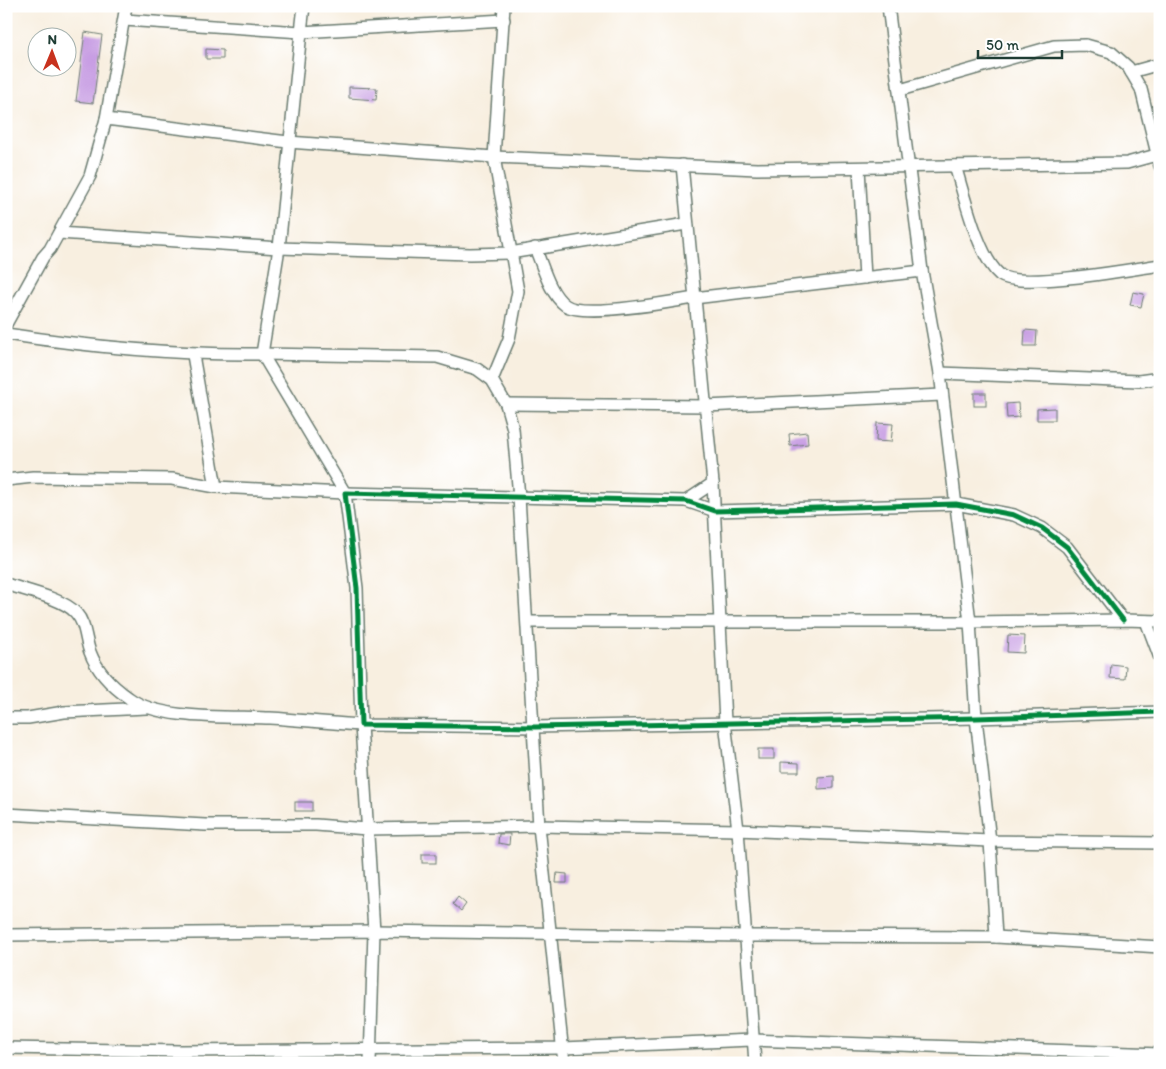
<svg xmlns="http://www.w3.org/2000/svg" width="1166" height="1069" viewBox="0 0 1166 1069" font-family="Itim,sans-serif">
	<rect width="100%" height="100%" fill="#fff"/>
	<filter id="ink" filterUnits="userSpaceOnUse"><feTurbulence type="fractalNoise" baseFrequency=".02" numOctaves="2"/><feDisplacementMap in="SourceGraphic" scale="10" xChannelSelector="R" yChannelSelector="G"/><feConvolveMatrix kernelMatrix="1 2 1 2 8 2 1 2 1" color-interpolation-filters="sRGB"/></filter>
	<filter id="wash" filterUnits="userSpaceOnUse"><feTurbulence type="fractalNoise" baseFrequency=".0096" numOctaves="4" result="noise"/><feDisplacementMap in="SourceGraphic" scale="20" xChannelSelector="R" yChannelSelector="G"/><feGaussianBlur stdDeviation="1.12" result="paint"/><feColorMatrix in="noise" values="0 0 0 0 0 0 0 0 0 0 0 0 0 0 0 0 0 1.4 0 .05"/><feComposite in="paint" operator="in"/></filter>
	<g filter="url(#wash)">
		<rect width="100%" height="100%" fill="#f8efe0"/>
		<g id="blocks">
			<!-- building -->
			<g fill="#c79de3">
				<polygon points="85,32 102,35 93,103 76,101"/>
				<polygon points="206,49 223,50 223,59 206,59"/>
				<polygon points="349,87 377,88 376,100 349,98"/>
				<polygon points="1133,292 1144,294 1141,307 1130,305"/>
				<polygon points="1025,330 1037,331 1036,346 1024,346"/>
				<rect x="974" y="393" width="12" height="13"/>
				<polygon points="1018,403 1019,417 1007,418 1006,404"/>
				<polygon points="1055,408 1055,420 1037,420 1037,409"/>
				<polygon points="877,423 893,424 891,442 876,441"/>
				<polygon points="807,432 808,444 790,446 789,434"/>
				<polygon points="1008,635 1025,636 1024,653 1007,652"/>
				<polygon points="1111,664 1126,666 1125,679 1110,678"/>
				<rect x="758" y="749" width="16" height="10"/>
				<polygon points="781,762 799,763 799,772 781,772"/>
				<polygon points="834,776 834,788 818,789 818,777"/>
				<rect x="295" y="802" width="17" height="9"/>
				<polygon points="499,834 510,834 509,845 498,843"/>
				<rect x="422" y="854" width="14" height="9"/>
				<polygon points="557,873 567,874 567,883 556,883"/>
				<polygon points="458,897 466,904 461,911 453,904"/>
			</g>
		</g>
	</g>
	<g filter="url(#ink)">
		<use href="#blocks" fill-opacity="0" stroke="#6b7b70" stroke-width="1"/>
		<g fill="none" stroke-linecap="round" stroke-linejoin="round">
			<!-- street casing -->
			<g stroke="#6b7b70" stroke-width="14">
				<g id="street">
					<polyline points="888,6 922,271 940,373 970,622 976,718 990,841 996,937"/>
					<polyline points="124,20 301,32 304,6"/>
					<polyline points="1131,72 1160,64"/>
					<polyline points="900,90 1054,46 1086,45 1111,52 1128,67 1141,89 1160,166"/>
					<polyline points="106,119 288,142 494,157 757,169 1127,163 1160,154"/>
					<polyline points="682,165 713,483 725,722 738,830 755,1063"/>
					<path d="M955,166C964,194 978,257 1000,275C1020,290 1132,269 1160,265"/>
					<polyline points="859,168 865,278"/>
					<polyline points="59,233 279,248 470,254 510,253 686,224"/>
					<path d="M535,248C543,266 549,293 565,305C582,318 671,302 694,298L922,271"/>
					<polyline points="6,324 43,257 50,249 90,176 106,119 126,6"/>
					<path d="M6,334C91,347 176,355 262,354L279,248L301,32L504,20"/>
					<polyline points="262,354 437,357 477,369 492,380 506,404 513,429 519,497 539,826 564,1063"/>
					<polyline points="193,355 216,487"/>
					<polyline points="940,373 1139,381 1160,378"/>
					<polyline points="492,380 509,339 518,291 494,157 504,6"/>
					<polyline points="506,404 706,406 942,395"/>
					<polyline points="6,480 33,477 172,479 216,487 345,493 262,354"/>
					<polyline points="686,501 713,483"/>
					<path d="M6,584C24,590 65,599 76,613C86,624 85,639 90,652C97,671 113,687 129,698C160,721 232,716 270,718C301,720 331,723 361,725L374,931L370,1063"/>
					<polyline points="1123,620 1067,547 1042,528 1014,515 956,504 715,511 686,501 345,493 357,588 361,725 535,727 976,718 1160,712"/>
					<polyline points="1146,621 1160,658"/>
					<polyline points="528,622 970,622 1123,620 1160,621"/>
					<polyline points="6,718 28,718 64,712 146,708"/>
					<polyline points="6,814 205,825 316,825 367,829 539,826 738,830 990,841 1160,843"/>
					<polyline points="6,935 374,931 745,936 996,937 1160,947"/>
					<polyline points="6,1048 181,1051 563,1048 752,1040 1160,1054"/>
				</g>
			</g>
			<!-- street -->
			<use href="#street" stroke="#fff" stroke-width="11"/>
			<!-- cycleway casing -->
			<g stroke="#fff" stroke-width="8">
				<polyline id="cycleway" points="1123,620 1067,547 1042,528 1014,515 956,504 715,511 686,501 345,493 357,588 361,725 535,727 976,718 1160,712"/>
			</g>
			<!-- cycleway -->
			<use href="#cycleway" stroke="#00873e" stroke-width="5"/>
		</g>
	</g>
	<!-- margin -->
	<rect width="1166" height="1069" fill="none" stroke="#fff" stroke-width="25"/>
	<!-- north arrow -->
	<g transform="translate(52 52) rotate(1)"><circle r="24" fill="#ffffff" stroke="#a5b1ae"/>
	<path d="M0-4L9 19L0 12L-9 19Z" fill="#c8321e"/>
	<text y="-8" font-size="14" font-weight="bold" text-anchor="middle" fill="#1f3d34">N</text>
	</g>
	<!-- scale -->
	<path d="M978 50v8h84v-8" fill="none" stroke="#1f3d34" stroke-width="2.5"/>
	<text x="986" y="50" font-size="15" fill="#1f3d34" stroke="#ffffff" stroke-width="4" paint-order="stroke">50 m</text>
</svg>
